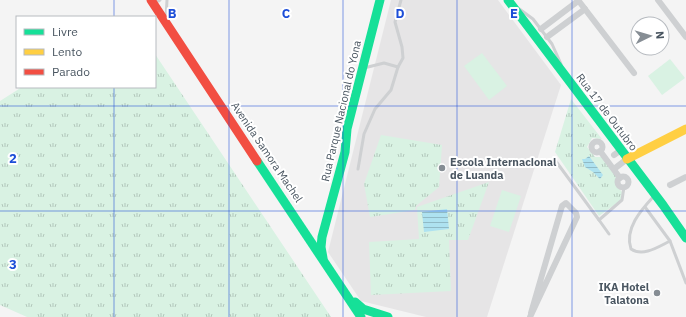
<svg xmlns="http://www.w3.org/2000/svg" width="686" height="317" viewBox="0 0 686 317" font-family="'IBM Plex Sans',sans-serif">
	<defs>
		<pattern id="grass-tufts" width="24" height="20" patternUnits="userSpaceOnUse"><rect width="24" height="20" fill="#d9f2e3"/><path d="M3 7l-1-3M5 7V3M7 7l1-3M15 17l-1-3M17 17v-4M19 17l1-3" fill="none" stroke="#b2c7bb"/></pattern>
		<pattern id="water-rules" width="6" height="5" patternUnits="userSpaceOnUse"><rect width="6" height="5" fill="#aee2f0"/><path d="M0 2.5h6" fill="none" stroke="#90bac6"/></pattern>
	</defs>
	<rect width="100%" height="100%" fill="#f4f4f4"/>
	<!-- education -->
	<polygon fill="#e6e5e6" points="391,0 498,0 561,85 487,317 426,317 361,301 328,252"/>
	<!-- grass -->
	<g fill="url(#grass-tufts)">
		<polygon points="155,54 331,317 27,317 0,305 0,101 22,87 155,87"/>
		<polygon points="571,99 602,139 592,138 587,147 595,157 602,157 617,177 615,183 622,192 621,200 599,216 555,152"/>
		<polygon points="381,135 442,145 439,187 416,206 415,210 370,217 364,184"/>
		<polygon points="489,182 468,240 449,240 451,291 371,295 369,242 419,239 417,207"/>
	</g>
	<!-- pitch -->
	<g fill="#d9f2e3">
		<polygon points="482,53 507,86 489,100 464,66"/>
		<polygon points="670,59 685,78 662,95 648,76"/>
		<polygon points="502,190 521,196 509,232 490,226"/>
	</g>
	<!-- water -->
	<g fill="url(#water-rules)">
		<polygon points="589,156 603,175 600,179 593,172 585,167 582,159 585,159"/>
		<polygon points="447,209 449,229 424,232 422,212"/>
	</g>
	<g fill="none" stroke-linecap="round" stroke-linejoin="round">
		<!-- lane -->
		<g stroke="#ced0d2" stroke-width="3">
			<polyline points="156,0 159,1 160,0"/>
			<polyline points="518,8 533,19 552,44 561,64"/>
			<polyline points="166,18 167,0"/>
			<polyline points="364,68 384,63 398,67"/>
			<polyline points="555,160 599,220 622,200 624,187"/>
			<polyline points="358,169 364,134 375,109 391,90 398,67 403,58 402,47 395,22 401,0"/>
			<path d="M654,196C641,210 624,229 631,249C643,257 658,247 670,241"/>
			<polyline points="645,207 670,241 686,283"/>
			<polyline points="599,220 609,234"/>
		</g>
		<!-- street -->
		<g stroke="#ced0d2" stroke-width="6">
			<polyline points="578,0 634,73"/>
			<polyline points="658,0 686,37"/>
			<polyline points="541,29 578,1"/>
			<polyline points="547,37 585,9"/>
			<circle cx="597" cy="147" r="5.5"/>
			<polyline points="600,151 620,178"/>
			<polyline points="614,155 621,150"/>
			<polyline points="614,169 627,159"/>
			<circle cx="623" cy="182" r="5.5"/>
			<polyline points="670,185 686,177"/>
			<polyline points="530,317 577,217 576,213 566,203 562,206 531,313"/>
		</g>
		<!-- fast -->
		<g stroke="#16e098" stroke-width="9">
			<polyline points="508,0 663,205 686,238"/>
			<polyline points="257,161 361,317"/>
			<polyline points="323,258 321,247 322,237 345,152 347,129 380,0"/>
			<polyline points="355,302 363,309 388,317"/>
		</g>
		<!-- slow -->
		<polyline stroke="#ffcf43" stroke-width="9" points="627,159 686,129"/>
		<!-- jam -->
		<polyline stroke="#f24e42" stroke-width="9" points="151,0 257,161"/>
	</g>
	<!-- grid -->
	<path fill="none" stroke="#1d4ed8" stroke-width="1" stroke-opacity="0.55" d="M114,0V17M229,0V317M343,0V317M457,0V317M572,0V317M114,87V317M0,106H686M0,211H686"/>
	<!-- markers -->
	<g fill="#868d94" stroke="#fff" stroke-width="1.5">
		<circle cx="442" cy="168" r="4"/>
		<circle cx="657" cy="293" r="4"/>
	</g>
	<g text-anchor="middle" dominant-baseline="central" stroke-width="4" stroke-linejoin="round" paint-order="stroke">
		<!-- street labels -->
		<g font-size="11" fill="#4a5661" stroke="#fff">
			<text transform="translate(341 111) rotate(-77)">Rua Parque Nacional do Yona</text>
			<text transform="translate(607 112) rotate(53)">Rua 17 de Outubro</text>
			<text transform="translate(267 152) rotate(56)">Avenida Samora Machel</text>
		</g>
		<!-- poi labels -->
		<g font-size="11" font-weight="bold" fill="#4a5661" stroke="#fff" text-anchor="start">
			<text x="450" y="162">Escola Internacional<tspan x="450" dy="13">de Luanda</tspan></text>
			<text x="649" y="287" text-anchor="end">IKA Hotel<tspan x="649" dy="13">Talatona</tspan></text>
		</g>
	</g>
	<g font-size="13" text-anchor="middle" font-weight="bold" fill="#1d4ed8" stroke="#fff" stroke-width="4" stroke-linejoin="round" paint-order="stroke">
		<text x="172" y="18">B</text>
		<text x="286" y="18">C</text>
		<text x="400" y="18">D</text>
		<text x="514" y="18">E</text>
		<text x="13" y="163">2</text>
		<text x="13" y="269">3</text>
	</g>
	<!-- legend -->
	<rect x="16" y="16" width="140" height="72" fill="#ffffff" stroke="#b7bbc0"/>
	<rect x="24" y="29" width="20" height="6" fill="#16e098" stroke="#b7bbc0"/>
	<text x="52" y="36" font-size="12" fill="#4a5661">Livre</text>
	<rect x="24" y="49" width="20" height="6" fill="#ffcf43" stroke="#b7bbc0"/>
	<text x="52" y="56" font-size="12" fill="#4a5661">Lento</text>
	<rect x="24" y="69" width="20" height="6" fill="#f24e42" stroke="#b7bbc0"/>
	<text x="52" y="76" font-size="12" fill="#4a5661">Parado</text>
	<!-- north arrow -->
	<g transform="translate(650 36) rotate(85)"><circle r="19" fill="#ffffff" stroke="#b7bbc0"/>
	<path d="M0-3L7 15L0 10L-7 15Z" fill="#868d94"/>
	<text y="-6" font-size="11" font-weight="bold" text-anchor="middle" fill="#4a5661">N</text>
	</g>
</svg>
